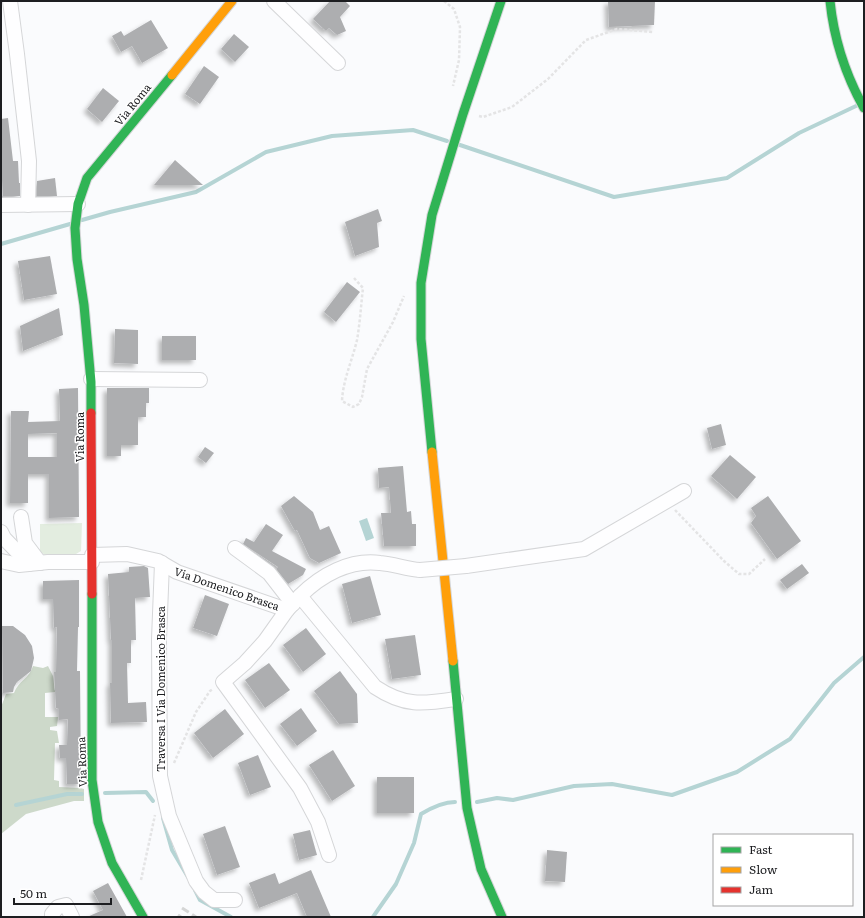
<svg xmlns="http://www.w3.org/2000/svg" width="865" height="918" viewBox="0 0 865 918" font-family="Literata,serif">
	<defs>
		<filter id="shadow"><feDropShadow dx="-3.5" dy="3.5" stdDeviation="2" flood-color="#0004"/></filter>
	</defs>
	<rect width="100%" height="100%" fill="#fafbfd"/>
	<!-- green -->
	<polygon fill="#e3ede0" points="82,523 81,551 76,554 46,556 40,551 40,524"/>
	<!-- forest -->
	<path fill="#cdd9ca" d="M33,666L43,668L48,666L53,676L55,692L45,693V717H58L57,726L50,727V730L57,731L59,743H55L54,780L59,781V787L80,788L84,789V801H74L26,814L1,834V707L6,694L14,693C18,681 30,678 33,666Z"/>
	<!-- water -->
	<polygon fill="#b5d4d4" points="367,518 374,538 366,541 359,521"/>
	<g fill="none" stroke-linecap="round" stroke-linejoin="round">
		<!-- stream -->
		<g stroke="#b5d4d4" stroke-width="4">
			<polyline points="460,145 614,197 727,178 799,133 856,106"/>
			<polyline points="82,220 110,212 196,192 266,152 332,136 413,130 447,141"/>
			<polyline points="1,244 70,224"/>
			<polyline points="105,793 146,792 153,801"/>
			<polyline points="477,802 497,798 513,800 574,786 612,784 672,795 737,772 790,739 834,683 864,657"/>
			<polyline points="16,805 67,794 82,794"/>
			<polyline points="163,818 172,850 188,877"/>
			<polyline points="195,890 200,900 231,917"/>
			<path d="M373,917L396,884L414,843L421,814C431,808 443,802 455,802"/>
		</g>
	</g>
	<!-- building -->
	<g fill="#adaeb0" fill-rule="evenodd" filter="url(#shadow)">
		<polygon points="330,1 345,1 350,6 340,17 346,31 337,35 329,28 326,31 313,19"/>
		<polygon points="608,1 655,1 654,25 609,27"/>
		<polygon points="151,20 168,48 142,63 132,46 121,52 112,36 121,31 124,36"/>
		<polygon points="234,34 249,47 235,62 221,49"/>
		<polygon points="204,66 219,77 200,104 185,94"/>
		<polygon points="103,88 119,101 102,122 87,109"/>
		<polygon points="8,118 13,161 18,161 19,183 20,183 20,196 3,196 2,180 1,180 1,119"/>
		<polygon points="175,160 203,185 154,185"/>
		<polygon points="55,178 57,196 37,196 37,181"/>
		<polygon points="378,209 382,221 377,223 379,247 355,256 345,222"/>
		<polygon points="50,256 57,294 24,300 18,261"/>
		<polygon points="347,282 360,292 336,322 324,312"/>
		<polygon points="59,308 63,335 23,351 20,326"/>
		<polygon points="115,329 138,330 138,364 114,363"/>
		<rect x="162" y="336" width="34" height="24"/>
		<path d="M78,388L79,517L49,518V474H28V503H10L11,411H29L28,422L60,421L59,389ZM57,433V457H28V434Z"/>
		<polygon points="107,388 149,388 149,403 146,403 146,417 138,417 138,445 121,445 121,456 107,456"/>
		<polygon points="721,424 726,445 712,449 707,428"/>
		<polygon points="205,447 214,453 206,463 198,457"/>
		<polygon points="730,455 756,477 737,499 711,476"/>
		<polygon points="403,466 407,512 411,511 412,524 416,524 416,546 384,546 381,513 391,513 389,487 379,488 378,468"/>
		<polygon points="294,496 313,512 320,530 329,526 341,553 319,563 310,558 297,530 295,531 281,506"/>
		<polygon points="768,496 801,541 777,559 751,523 756,516 751,508"/>
		<polygon points="266,524 283,535 272,551 306,569 303,575 288,584 276,569 278,567 243,544 246,538 254,542"/>
		<polygon points="802,564 809,573 787,589 780,580"/>
		<polygon points="144,566 148,568 150,597 135,598 136,640 131,640 131,663 127,663 128,703 146,702 147,722 111,723 110,683 112,683 112,640 111,640 108,574 129,572 129,567"/>
		<polygon points="370,576 381,615 352,623 342,584"/>
		<polygon points="79,580 79,627 78,627 77,671 80,671 81,784 67,784 66,758 60,758 59,745 67,745 68,719 59,720 59,709 56,708 54,672 56,672 57,627 54,628 53,599 43,599 43,581"/>
		<polygon points="205,595 229,604 217,636 193,628"/>
		<polygon points="2,626 13,626 25,635 32,646 34,658 31,671 17,682 14,687 13,692 3,693"/>
		<polygon points="306,628 326,654 303,672 283,645"/>
		<polygon points="415,635 421,675 392,679 385,639"/>
		<polygon points="269,663 290,690 265,708 245,680"/>
		<polygon points="340,671 357,694 358,723 339,724 314,691"/>
		<polygon points="301,708 317,731 297,746 280,724"/>
		<polygon points="225,709 244,734 213,758 194,733"/>
		<polygon points="333,750 355,786 332,801 309,765"/>
		<polygon points="258,755 271,787 250,795 238,763"/>
		<rect x="377" y="777" width="37" height="36"/>
		<polygon points="225,826 240,867 217,875 203,834"/>
		<polygon points="310,830 317,855 299,860 293,834"/>
		<polygon points="547,850 567,852 565,882 545,881"/>
		<polygon points="311,870 331,917 307,917 297,893 259,908 249,883 275,873 279,884"/>
		<polygon points="108,883 127,917 87,917 103,910 93,891"/>
	</g>
	<g fill="none" stroke-linecap="round" stroke-linejoin="round">
		<!-- street casing -->
		<g stroke="#d5d6d8" stroke-width="16">
			<g id="street">
				<polyline points="10,1 17,54 29,161 28,205"/>
				<polyline points="274,1 338,63"/>
				<polyline points="1,205 78,204"/>
				<polyline points="91,379 200,380"/>
				<polyline points="21,517 25,543 40,563"/>
				<polyline points="1,532 4,538 29,564"/>
				<polyline points="235,548 269,573 293,604"/>
				<path d="M92,555L127,554L158,561L177,572L287,610L300,596L375,687C405,707 423,704 456,699"/>
				<polyline points="1,561 19,565 48,562 92,562"/>
				<polyline points="162,563 159,639 160,776 169,816 196,881 204,892 214,900 235,900"/>
				<polyline points="466,566 584,549 684,491"/>
				<path d="M300,596C321,575 350,559 380,563C394,564 406,569 420,570"/>
				<polyline points="287,610 265,641 245,663 223,682 300,788 318,822 329,855"/>
				<polyline points="52,917 52,914 58,907 66,905 72,917"/>
			</g>
		</g>
		<!-- fast casing -->
		<g stroke="#d5d6d8" stroke-width="11">
			<g id="fast">
				<path d="M830,1C834,40 845,74 864,108"/>
				<polyline points="91,413 91,382 84,305 77,259 75,228 78,204 87,178 172,75"/>
				<polyline points="432,452 421,339 421,283 432,215 463,114 501,1"/>
				<polyline points="92,594 92,780 98,822 112,863 143,917"/>
				<polyline points="453,661 467,808 481,869 502,917"/>
			</g>
		</g>
		<!-- slow casing -->
		<g stroke="#d5d6d8" stroke-width="11">
			<g id="slow">
				<polyline points="172,75 232,1"/>
				<polyline points="432,452 453,661"/>
			</g>
		</g>
		<!-- jam casing -->
		<g stroke="#d5d6d8" stroke-width="11">
			<polyline id="jam" points="91,413 92,594"/>
		</g>
		<!-- path -->
		<g stroke="#e4e4e5" stroke-width="2.5" stroke-dasharray="3 2" stroke-linecap="butt">
			<polyline points="444,1 454,9 460,27 459,60 453,86"/>
			<polyline points="479,116 483,117 512,107 548,79 586,40 617,29 653,32"/>
			<path d="M354,278L363,288C361,305 360,323 357,340C352,361 343,380 342,401L353,407L359,404L362,397L367,369L393,322L404,296"/>
			<polyline points="675,510 724,561 739,574 749,574 765,559"/>
			<polyline points="174,763 196,712 210,691 213,689"/>
			<polyline points="141,880 155,815"/>
		</g>
		<!-- street -->
		<use href="#street" stroke="#fefeff" stroke-width="14"/>
		<!-- fast -->
		<use href="#fast" stroke="#30b455" stroke-width="9"/>
		<!-- slow -->
		<use href="#slow" stroke="#ff9f0a" stroke-width="9"/>
		<!-- jam -->
		<use href="#jam" stroke="#e5322d" stroke-width="9"/>
		<!-- rail -->
		<g stroke="#d5d6d6" stroke-width="3" stroke-dasharray="8 4" stroke-linecap="butt">
			<polyline points="182,908 196,917"/>
			<polyline points="178,915 181,917"/>
		</g>
		<!-- street-bridge casing -->
		<g stroke="#d5d6d8" stroke-width="16" stroke-linecap="butt">
			<polyline id="street-bridge" points="420,570 466,566"/>
		</g>
		<!-- street-bridge -->
		<use href="#street-bridge" stroke="#fefeff" stroke-width="14"/>
	</g>
	<g text-anchor="middle" dominant-baseline="central" stroke-width="3" stroke-linejoin="round" paint-order="stroke">
		<!-- street labels -->
		<g font-size="11" fill="#1d1e21" stroke="#fff">
			<text transform="translate(132 104) rotate(-51)">Via Roma</text>
			<text transform="translate(79 437) rotate(-90)">Via Roma</text>
			<text transform="translate(227 588) rotate(19)">Via Domenico Brasca</text>
			<text transform="translate(160 689) rotate(-90)">Traversa I Via Domenico Brasca</text>
			<text transform="translate(81 762) rotate(-92)">Via Roma</text>
		</g>
	</g>
	<!-- border -->
	<rect width="865" height="918" fill="none" stroke="#1d1e21" stroke-width="4"/>
	<!-- legend -->
	<rect x="713" y="834" width="140" height="72" fill="#ffffff" stroke="#a5a5a6"/>
	<rect x="721" y="847" width="20" height="6" fill="#30b455" stroke="#a5a5a6"/>
	<text x="749" y="854" font-size="12" fill="#1d1e21">Fast</text>
	<rect x="721" y="867" width="20" height="6" fill="#ff9f0a" stroke="#a5a5a6"/>
	<text x="749" y="874" font-size="12" fill="#1d1e21">Slow</text>
	<rect x="721" y="887" width="20" height="6" fill="#e5322d" stroke="#a5a5a6"/>
	<text x="749" y="894" font-size="12" fill="#1d1e21">Jam</text>
	<!-- scale -->
	<path d="M14 898v6h97v-6" fill="none" stroke="#1d1e21" stroke-width="2"/>
	<text x="20" y="898" font-size="12" fill="#1d1e21" stroke="#ffffff" stroke-width="3" paint-order="stroke">50 m</text>
</svg>
